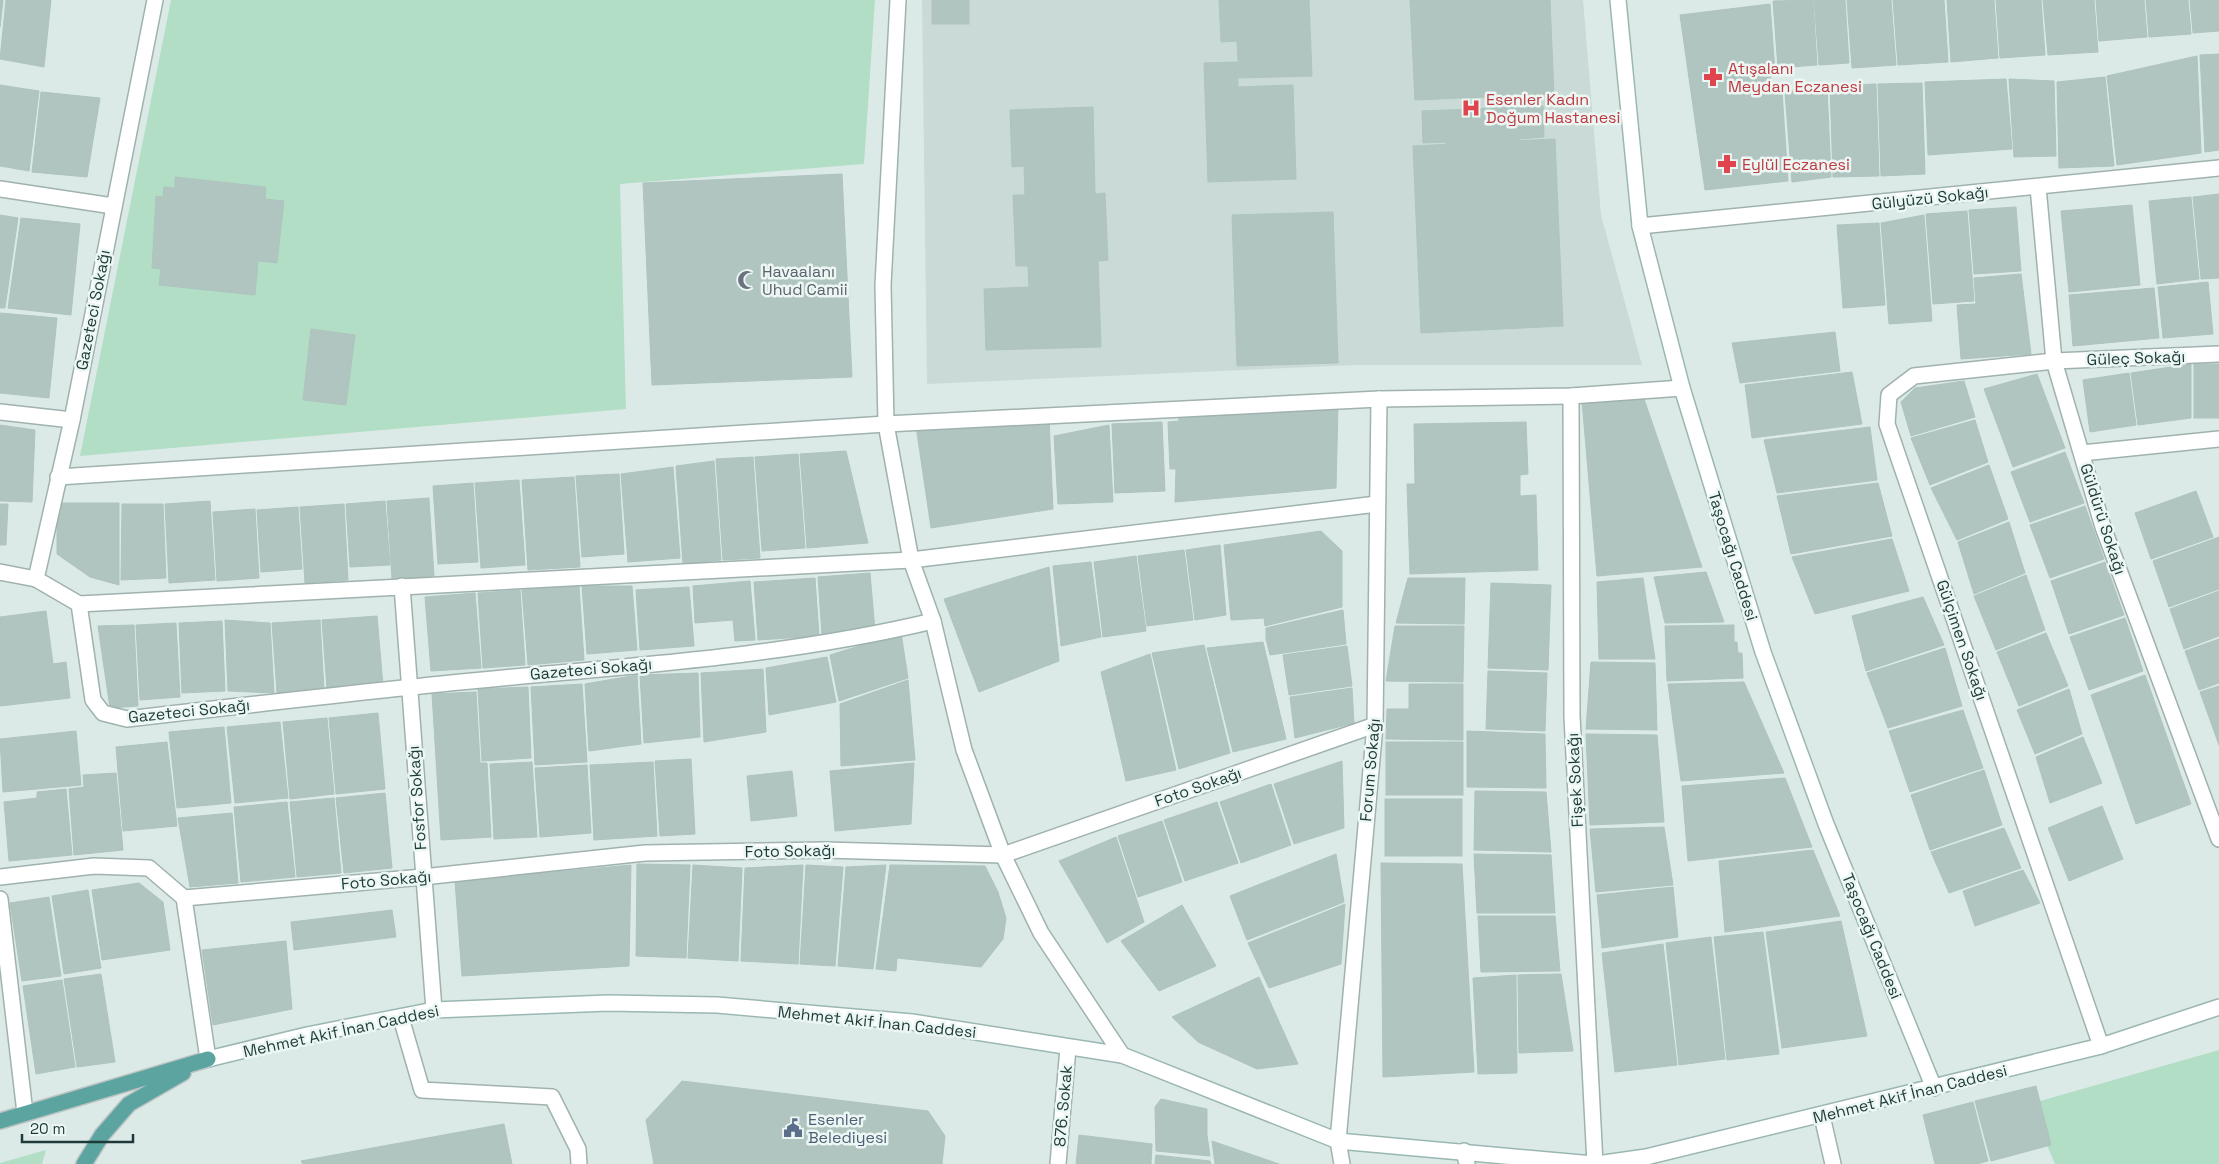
<svg xmlns="http://www.w3.org/2000/svg" width="2219" height="1164" viewBox="0 0 2219 1164" font-family="'Space Grotesk',sans-serif">
	<rect width="100%" height="100%" fill="#dceae7"/>
	<!-- built -->
	<polygon fill="#cadad6" points="922,0 1583,0 1601,215 1642,365 1356,365 927,384"/>
	<!-- green -->
	<g fill="#b2dec6">
		<polygon points="171,0 875,0 864,164 620,184 626,409 80,456"/>
		<polygon points="2219,1050 2219,1164 2055,1164 2029,1104"/>
		<polygon points="46,1150 42,1164 0,1164 0,1163"/>
	</g>
	<!-- building -->
	<g fill="#b1c5c0" stroke="#aec4bf">
		<polygon points="0,0 3,0 0,27"/>
		<polygon points="6,0 51,0 44,67 0,59"/>
		<rect x="932" y="0" width="37" height="24"/>
		<polygon points="1219,0 1309,0 1312,76 1239,78 1237,41 1221,42"/>
		<polygon points="1410,0 1550,0 1554,94 1415,100"/>
		<polygon points="1813,0 1817,65 1778,68 1773,1"/>
		<polygon points="1814,0 1845,0 1849,63 1819,65"/>
		<polygon points="1847,0 1891,0 1896,65 1852,68"/>
		<polygon points="1893,0 1944,0 1948,62 1898,65"/>
		<polygon points="1947,0 1994,0 1998,58 1951,62"/>
		<polygon points="1996,0 2041,0 2045,55 2000,58"/>
		<polygon points="2043,0 2094,0 2098,52 2048,55"/>
		<polygon points="2096,0 2144,0 2147,37 2099,41"/>
		<polygon points="2146,0 2188,0 2191,34 2149,37"/>
		<polygon points="2190,0 2219,0 2219,31 2193,33"/>
		<polygon points="1770,4 1775,71 1770,71 1772,90 1782,91 1788,181 1705,190 1680,15"/>
		<polygon points="2219,54 2219,150 2205,152 2200,55"/>
		<polygon points="2197,56 2201,153 2117,165 2107,76"/>
		<polygon points="1237,62 1238,87 1293,85 1296,179 1208,182 1204,63"/>
		<polygon points="2105,77 2114,166 2059,168 2057,82"/>
		<polygon points="2006,79 2012,149 1928,155 1925,82"/>
		<polygon points="2009,79 2054,81 2056,156 2014,157"/>
		<polygon points="1922,83 1925,174 1881,176 1878,84"/>
		<polygon points="1876,84 1879,176 1833,177 1830,86"/>
		<polygon points="0,85 39,91 29,171 0,166"/>
		<polygon points="1827,86 1831,177 1792,182 1785,92"/>
		<polygon points="41,92 100,98 87,177 32,172"/>
		<polygon points="1543,106 1544,137 1519,139 1525,286 1453,289 1446,142 1423,143 1422,111"/>
		<polygon points="1093,107 1095,194 1105,193 1108,260 1098,261 1101,347 986,350 984,289 1029,287 1028,266 1016,266 1013,195 1025,195 1024,166 1012,167 1010,110"/>
		<polygon points="1555,139 1563,326 1421,333 1413,146"/>
		<polygon points="842,174 852,377 652,385 643,183"/>
		<polygon points="175,177 266,187 265,199 284,201 277,263 258,261 255,295 159,285 161,269 152,268 156,196 163,197 164,187 175,188"/>
		<polygon points="2219,194 2219,278 2201,279 2193,197"/>
		<polygon points="2191,197 2199,279 2157,284 2149,201"/>
		<polygon points="2132,205 2140,285 2069,292 2061,211"/>
		<polygon points="2016,207 2021,271 1974,274 1969,210"/>
		<polygon points="1967,211 1974,301 1933,304 1926,214"/>
		<polygon points="1333,212 1338,363 1237,366 1232,215"/>
		<polygon points="0,215 18,218 5,308 0,308"/>
		<polygon points="1924,215 1932,321 1889,324 1881,223"/>
		<polygon points="21,218 80,224 71,315 8,308"/>
		<polygon points="1879,223 1885,305 1843,308 1837,225"/>
		<polygon points="2021,274 2031,354 1961,359 1957,305 1976,304 1974,278"/>
		<polygon points="2208,282 2213,334 2163,338 2158,287"/>
		<polygon points="2154,288 2159,338 2073,346 2069,295"/>
		<polygon points="0,313 57,318 49,398 0,393"/>
		<polygon points="311,329 355,335 346,405 303,400"/>
		<polygon points="1835,332 1840,371 1740,383 1732,343"/>
		<polygon points="2191,364 2191,418 2138,425 2131,373"/>
		<rect x="2194" y="364" width="25" height="54"/>
		<polygon points="1852,372 1862,424 1752,438 1745,385"/>
		<polygon points="2129,373 2136,425 2090,432 2083,380"/>
		<polygon points="2037,374 2065,448 2013,467 1984,389"/>
		<polygon points="1964,381 1975,417 1911,436 1901,402 1915,388"/>
		<polygon points="1643,396 1702,567 1597,576 1582,401"/>
		<polygon points="1338,405 1336,488 1175,502 1176,469 1170,469 1168,422 1179,421 1179,412"/>
		<polygon points="1049,419 1053,509 931,528 916,426"/>
		<polygon points="1975,420 1988,462 1930,485 1911,438"/>
		<polygon points="1162,422 1165,491 1115,493 1112,424"/>
		<polygon points="1526,422 1528,474 1520,475 1520,496 1536,495 1538,570 1410,574 1407,484 1415,484 1414,424"/>
		<polygon points="0,425 35,430 32,502 0,501"/>
		<polygon points="1109,425 1113,502 1058,504 1054,436"/>
		<polygon points="1870,427 1877,480 1777,493 1764,440"/>
		<polygon points="846,451 868,543 807,548 800,454"/>
		<polygon points="2065,452 2084,503 2030,522 2011,472"/>
		<polygon points="798,454 805,548 762,551 755,457"/>
		<polygon points="753,457 760,558 723,560 716,459"/>
		<polygon points="714,461 721,560 683,564 676,466"/>
		<polygon points="1989,465 2008,519 1957,540 1931,488"/>
		<polygon points="673,467 680,558 628,562 621,474"/>
		<polygon points="619,474 624,554 582,557 576,476"/>
		<polygon points="574,477 580,567 528,570 522,480"/>
		<polygon points="519,480 525,565 481,568 475,483"/>
		<polygon points="473,483 478,562 438,564 433,486"/>
		<polygon points="1878,483 1892,536 1791,554 1777,496"/>
		<polygon points="2196,491 2213,537 2151,559 2135,513"/>
		<polygon points="429,498 434,576 392,579 387,501"/>
		<polygon points="210,501 215,580 169,583 165,504"/>
		<polygon points="385,501 390,565 350,567 346,504"/>
		<polygon points="57,503 119,503 119,585 90,577 57,554"/>
		<polygon points="0,504 8,504 6,545 0,545"/>
		<polygon points="122,504 163,504 166,578 121,580"/>
		<polygon points="344,504 348,580 305,583 300,507"/>
		<polygon points="2085,506 2104,559 2050,578 2030,525"/>
		<polygon points="298,507 302,569 261,572 257,510"/>
		<polygon points="255,509 259,578 217,581 213,512"/>
		<polygon points="2009,522 2025,573 1974,594 1958,542"/>
		<polygon points="1321,531 1342,551 1342,607 1265,626 1264,618 1231,620 1224,545"/>
		<polygon points="2219,537 2219,589 2169,607 2153,561"/>
		<polygon points="1892,539 1909,591 1815,614 1792,557"/>
		<polygon points="1220,545 1226,615 1195,620 1186,550"/>
		<polygon points="1184,550 1193,620 1147,626 1138,556"/>
		<polygon points="1136,556 1146,631 1103,637 1094,562"/>
		<polygon points="1091,562 1101,637 1061,646 1053,566"/>
		<polygon points="2105,562 2124,615 2069,634 2051,581"/>
		<polygon points="1049,567 1059,661 979,692 944,599"/>
		<polygon points="1706,572 1724,622 1665,623 1654,577"/>
		<polygon points="870,573 875,631 822,635 818,577"/>
		<polygon points="2026,575 2045,630 1996,650 1974,596"/>
		<polygon points="815,578 819,636 758,640 754,582"/>
		<polygon points="1408,578 1465,578 1464,624 1396,623"/>
		<polygon points="1643,578 1655,659 1599,659 1597,582"/>
		<polygon points="750,581 755,640 735,641 733,620 695,623 693,586"/>
		<polygon points="1491,583 1551,585 1548,670 1488,668"/>
		<polygon points="579,586 584,660 528,665 522,590"/>
		<polygon points="582,586 632,586 637,650 587,654"/>
		<polygon points="689,587 694,646 640,650 636,590"/>
		<polygon points="520,590 525,665 483,668 478,593"/>
		<polygon points="2219,591 2219,636 2184,649 2170,609"/>
		<polygon points="475,593 481,668 431,671 425,597"/>
		<polygon points="1923,597 1944,645 1866,671 1852,616"/>
		<polygon points="1343,610 1346,644 1270,655 1266,639 1266,628"/>
		<polygon points="46,611 53,664 66,662 70,698 0,706 0,617"/>
		<polygon points="377,616 383,686 327,689 322,620"/>
		<polygon points="2125,618 2143,671 2089,690 2070,637"/>
		<polygon points="225,620 270,623 274,693 228,691"/>
		<polygon points="320,620 324,690 277,693 272,623"/>
		<polygon points="222,621 225,691 182,693 179,623"/>
		<polygon points="176,623 180,697 140,700 136,625"/>
		<polygon points="134,625 138,706 110,708 98,626"/>
		<polygon points="1734,625 1734,642 1737,642 1738,653 1742,653 1743,678 1667,681 1665,626"/>
		<polygon points="1395,626 1464,626 1463,682 1386,681"/>
		<polygon points="901,633 908,678 839,701 830,655"/>
		<polygon points="2046,633 2068,686 2019,706 1997,652"/>
		<polygon points="2219,639 2219,683 2199,690 2185,651"/>
		<polygon points="1263,642 1286,739 1233,752 1207,648"/>
		<polygon points="1204,645 1230,753 1179,769 1152,653"/>
		<polygon points="1347,646 1352,686 1289,695 1283,655"/>
		<polygon points="1945,648 1962,706 1888,728 1867,673"/>
		<polygon points="1150,654 1176,770 1126,781 1101,672"/>
		<polygon points="827,657 836,702 769,715 766,668"/>
		<polygon points="1591,662 1655,663 1657,730 1586,729"/>
		<polygon points="763,669 766,732 704,742 701,673"/>
		<polygon points="1488,671 1547,673 1545,731 1486,729"/>
		<polygon points="698,673 700,737 644,743 640,675"/>
		<polygon points="637,675 641,744 589,751 585,684"/>
		<polygon points="2145,675 2191,804 2136,824 2091,695"/>
		<polygon points="908,680 915,760 841,766 840,704"/>
		<polygon points="1744,682 1784,773 1681,781 1668,684"/>
		<polygon points="582,684 587,762 535,765 531,687"/>
		<polygon points="1409,684 1463,684 1463,740 1386,739 1387,709 1409,709"/>
		<polygon points="2219,686 2219,745 2200,692"/>
		<polygon points="528,687 531,758 482,761 478,689"/>
		<polygon points="1352,688 1354,723 1295,738 1290,697"/>
		<polygon points="2069,689 2082,734 2035,754 2017,710"/>
		<polygon points="476,692 480,763 487,763 491,837 441,840 432,694"/>
		<polygon points="1963,710 1983,768 1910,792 1889,731"/>
		<polygon points="378,713 385,789 336,794 329,718"/>
		<polygon points="327,718 334,794 290,799 283,722"/>
		<polygon points="280,722 288,798 235,803 227,727"/>
		<polygon points="224,727 231,803 177,808 169,732"/>
		<polygon points="76,731 81,785 3,792 0,739"/>
		<polygon points="1467,731 1545,734 1546,788 1467,787"/>
		<polygon points="1586,734 1657,735 1664,822 1590,825"/>
		<polygon points="2083,737 2102,783 2050,803 2036,757"/>
		<polygon points="167,742 177,826 123,831 116,747"/>
		<rect x="1386" y="742" width="77" height="53"/>
		<polygon points="691,759 695,834 660,836 655,761"/>
		<polygon points="1342,761 1344,828 1294,844 1274,784"/>
		<polygon points="532,762 537,837 494,839 490,764"/>
		<polygon points="653,762 657,836 594,840 590,765"/>
		<polygon points="914,763 911,824 835,831 830,771"/>
		<polygon points="587,765 591,833 540,837 535,768"/>
		<polygon points="1984,770 2002,825 1930,850 1911,795"/>
		<polygon points="792,771 797,816 751,821 747,776"/>
		<polygon points="116,773 123,850 74,855 69,789 84,787 83,775"/>
		<polygon points="1785,778 1812,847 1688,861 1682,786"/>
		<polygon points="1271,784 1291,845 1241,863 1220,802"/>
		<polygon points="66,789 72,855 9,861 4,802 37,798 37,792"/>
		<polygon points="1475,791 1546,792 1551,852 1474,850"/>
		<polygon points="385,793 392,868 344,873 336,798"/>
		<polygon points="334,798 341,873 297,877 290,802"/>
		<rect x="1385" y="799" width="77" height="57"/>
		<polygon points="287,802 295,877 241,882 234,807"/>
		<polygon points="1217,802 1238,863 1185,881 1164,820"/>
		<polygon points="2102,806 2123,859 2069,881 2048,828"/>
		<polygon points="232,813 238,883 190,887 178,818"/>
		<polygon points="1162,821 1182,882 1138,897 1118,836"/>
		<polygon points="1664,827 1673,885 1596,892 1590,829"/>
		<polygon points="2004,828 2021,868 1949,893 1931,852"/>
		<polygon points="1116,837 1144,922 1107,943 1059,861"/>
		<polygon points="1813,850 1840,916 1725,932 1719,861"/>
		<polygon points="1336,854 1344,902 1247,940 1230,896"/>
		<polygon points="1474,854 1551,855 1555,913 1477,913"/>
		<polygon points="1381,863 1462,864 1474,1072 1383,1077"/>
		<polygon points="637,864 690,865 686,958 636,956"/>
		<polygon points="631,865 629,966 462,976 455,881"/>
		<polygon points="693,865 742,868 738,961 688,958"/>
		<polygon points="803,865 798,964 741,961 745,868"/>
		<polygon points="806,865 843,867 835,966 800,964"/>
		<polygon points="886,865 873,969 838,966 846,867"/>
		<polygon points="890,865 985,866 998,892 1006,918 1003,939 981,967 897,958 896,971 876,969"/>
		<polygon points="2023,870 2040,903 1975,926 1963,891"/>
		<polygon points="139,883 163,902 170,950 102,960 92,890"/>
		<polygon points="1673,887 1678,937 1602,948 1597,895"/>
		<polygon points="88,890 101,968 64,974 52,896"/>
		<polygon points="49,897 61,976 22,981 10,903"/>
		<polygon points="1345,904 1341,964 1269,988 1248,943"/>
		<polygon points="1182,905 1216,966 1159,991 1121,941"/>
		<polygon points="392,910 396,937 294,950 291,922"/>
		<polygon points="1478,916 1555,916 1560,971 1481,972"/>
		<polygon points="1841,921 1867,1036 1782,1048 1766,932"/>
		<polygon points="1763,932 1779,1054 1727,1060 1714,937"/>
		<polygon points="1711,937 1725,1059 1679,1065 1666,943"/>
		<polygon points="286,941 292,1009 213,1025 202,950"/>
		<polygon points="1663,944 1677,1065 1615,1072 1602,953"/>
		<polygon points="101,974 115,1062 77,1067 64,979"/>
		<polygon points="1561,974 1573,1051 1519,1053 1518,975"/>
		<polygon points="1516,975 1517,1073 1478,1074 1473,978"/>
		<polygon points="1259,977 1298,1064 1257,1069 1198,1042 1172,1017"/>
		<polygon points="62,980 75,1067 36,1074 23,986"/>
		<polygon points="682,1081 928,1111 945,1136 942,1164 654,1164 646,1120"/>
		<polygon points="2036,1086 2051,1145 1991,1161 1975,1101"/>
		<polygon points="1161,1099 1207,1109 1207,1135 1210,1156 1156,1151 1155,1107"/>
		<polygon points="1973,1102 1988,1161 1977,1164 1935,1164 1923,1115"/>
		<polygon points="504,1124 512,1164 303,1164 301,1161"/>
		<polygon points="1079,1135 1152,1144 1151,1164 1076,1164"/>
		<polygon points="1212,1141 1279,1164 1215,1164"/>
		<polygon points="1156,1155 1210,1161 1211,1164 1155,1164"/>
	</g>
	<g fill="none" stroke-linecap="round" stroke-linejoin="round">
		<!-- street casing -->
		<g stroke="#9fb2af" stroke-width="18">
			<g id="street">
				<path d="M155,0L72,420L36,579L79,604L93,700L103,713L127,719C255,704 384,689 513,677C654,664 795,654 933,621"/>
				<polyline points="898,0 883,285 886,424 911,560 933,621 964,750 1003,855 1041,933 1122,1055"/>
				<polyline points="2038,187 2054,361 2103,527 2219,839"/>
				<polyline points="0,189 113,206"/>
				<polyline points="1640,226 2219,168"/>
				<polyline points="1571,396 1572,716 1595,1164"/>
				<polyline points="0,412 72,420"/>
				<polyline points="2082,453 2219,439"/>
				<polyline points="58,477 886,424 1379,399 1571,396 1682,388"/>
				<polyline points="0,572 36,579"/>
				<polyline points="402,586 434,1010"/>
				<polyline points="79,604 911,560 1377,504"/>
				<polyline points="0,877 94,866 149,868 184,898 208,1059"/>
				<polyline points="184,898 423,877 645,853 825,850 1003,855 1375,725"/>
				<polyline points="0,899 25,1113"/>
				<polyline points="401,1018 422,1090 552,1097 578,1149 579,1164"/>
				<polyline points="2101,1046 1887,424 1889,395 1914,376 2054,361 2219,354"/>
				<polyline points="1822,1116 1833,1164"/>
				<polyline points="1464,1151 1467,1164"/>
				<polyline points="1058,1164 1068,1048"/>
				<polyline points="1342,1164 1338,1141 1375,725 1379,399"/>
			</g>
		</g>
		<!-- secondary casing -->
		<g stroke="#9ab7b2" stroke-width="18">
			<g id="secondary">
				<polyline points="1618,0 1640,226 1682,388 1763,652 1826,824 1934,1088"/>
				<polyline points="208,1059 307,1035 434,1010 608,1003 717,1005 912,1022 1122,1055 1338,1141 1593,1164"/>
				<polyline points="1597,1164 1646,1157 2101,1046 2219,1007"/>
			</g>
		</g>
		<!-- primary casing -->
		<g stroke="#bbc4c3" stroke-width="18">
			<g id="primary">
				<polyline points="0,1121 208,1059"/>
				<polyline points="84,1164 102,1135 129,1104 183,1073"/>
			</g>
		</g>
		<!-- street -->
		<use href="#street" stroke="#fff" stroke-width="15"/>
		<!-- secondary -->
		<use href="#secondary" stroke="#fff" stroke-width="15"/>
		<!-- primary -->
		<use href="#primary" stroke="#5ca4a0" stroke-width="15"/>
	</g>
	<!-- icons -->
	<defs>
		<g id="pharmacy-bare" transform="scale(1.5)"><path d="M-2-6h4v4h4v4h-4v4h-4v-4h-4v-4h4Z" fill="#e0444e" stroke="#ecf7f4" stroke-width="2.5" paint-order="stroke"/></g>
		<g id="hospital-bare" transform="scale(1.5)"><path d="M-5-5h3v3.5h4V-5h3V5h-3V1.5h-4V5h-3Z" fill="#e0444e" stroke="#ecf7f4" stroke-width="2.5" paint-order="stroke"/></g>
		<g id="mosque-bare" transform="scale(1.5)"><path d="M3.5-4.9A6 6 0 1 0 3.5 4.9A5 5 0 1 1 3.5-4.9Z" fill="#6b7280" stroke="#ecf7f4" stroke-width="2.5" paint-order="stroke"/></g>
		<g id="civic-bare" transform="scale(1.5)"><path d="M-.6-6.5H3V-4.5H.6V-3L4-1V1h2V6H-6V1h2V-1L-.6-3ZM-1.2 2.5V6h2.4V2.5Z" fill="#5c6f8a" stroke="#ecf7f4" stroke-width="2.5" paint-order="stroke"/></g>
	</defs>
	<g fill-rule="evenodd">
		<use href="#pharmacy-bare" x="1713" y="77"/>
		<use href="#hospital-bare" x="1471" y="108"/>
		<use href="#pharmacy-bare" x="1727" y="164"/>
		<use href="#mosque-bare" x="747" y="280"/>
		<use href="#civic-bare" x="793" y="1128"/>
	</g>
	<g text-anchor="middle" dominant-baseline="central" stroke-width="5" stroke-linejoin="round" paint-order="stroke">
		<!-- health labels -->
		<g font-size="16" fill="#be3a42" stroke="#ecf7f4" text-anchor="start">
			<text x="1728" y="68">Atışalanı<tspan x="1728" dy="18">Meydan Eczanesi</tspan></text>
			<text x="1486" y="99">Esenler Kadın<tspan x="1486" dy="18">Doğum Hastanesi</tspan></text>
			<text x="1742" y="164">Eylül Eczanesi</text>
		</g>
		<!-- street labels -->
		<g font-size="16" fill="#1d3a38" stroke="#ecf7f4">
			<text transform="translate(1930 198) rotate(-6)">Gülyüzü Sokağı</text>
			<text transform="translate(93 310) rotate(-79)">Gazeteci Sokağı</text>
			<text transform="translate(2136 358) rotate(-2)">Güleç Sokağı</text>
			<text transform="translate(2103 519) rotate(72)">Güldürü Sokağı</text>
			<text transform="translate(1733 556) rotate(73)">Taşocağı Caddesi</text>
			<text transform="translate(1962 640) rotate(71)">Gülçimen Sokağı</text>
			<text transform="translate(591 669) rotate(-5)">Gazeteci Sokağı</text>
			<text transform="translate(189 711) rotate(-6)">Gazeteci Sokağı</text>
			<text transform="translate(1370 770) rotate(-85)">Forum Sokağı</text>
			<text transform="translate(1575 780) rotate(-93)">Fişek Sokağı</text>
			<text transform="translate(1198 787) rotate(-19)">Foto Sokağı</text>
			<text transform="translate(417 798) rotate(-94)">Fosfor Sokağı</text>
			<text transform="translate(790 851) rotate(-1)">Foto Sokağı</text>
			<text transform="translate(386 880) rotate(-5)">Foto Sokağı</text>
			<text transform="translate(1872 936) rotate(68)">Taşocağı Caddesi</text>
			<text transform="translate(877 1022) rotate(6)">Mehmet Akif İnan Caddesi</text>
			<text transform="translate(341 1031) rotate(-12)">Mehmet Akif İnan Caddesi</text>
			<text transform="translate(1910 1094) rotate(-14)">Mehmet Akif İnan Caddesi</text>
			<text transform="translate(1063 1106) rotate(-85)">876. Sokak</text>
		</g>
		<!-- worship labels -->
		<g font-size="16" fill="#5b616d" stroke="#ecf7f4" text-anchor="start">
			<text x="762" y="271">Havaalanı<tspan x="762" dy="18">Uhud Camii</tspan></text>
		</g>
		<!-- service labels -->
		<g font-size="16" fill="#4e5e75" stroke="#ecf7f4" text-anchor="start">
			<text x="808" y="1119">Esenler<tspan x="808" dy="18">Belediyesi</tspan></text>
		</g>
	</g>
	<!-- scale -->
	<path d="M22 1134v8h111v-8" fill="none" stroke="#1d3a38" stroke-width="2.5"/>
	<text x="30" y="1134" font-size="15" fill="#1d3a38" stroke="#ecf7f4" stroke-width="4" paint-order="stroke">20 m</text>
</svg>
